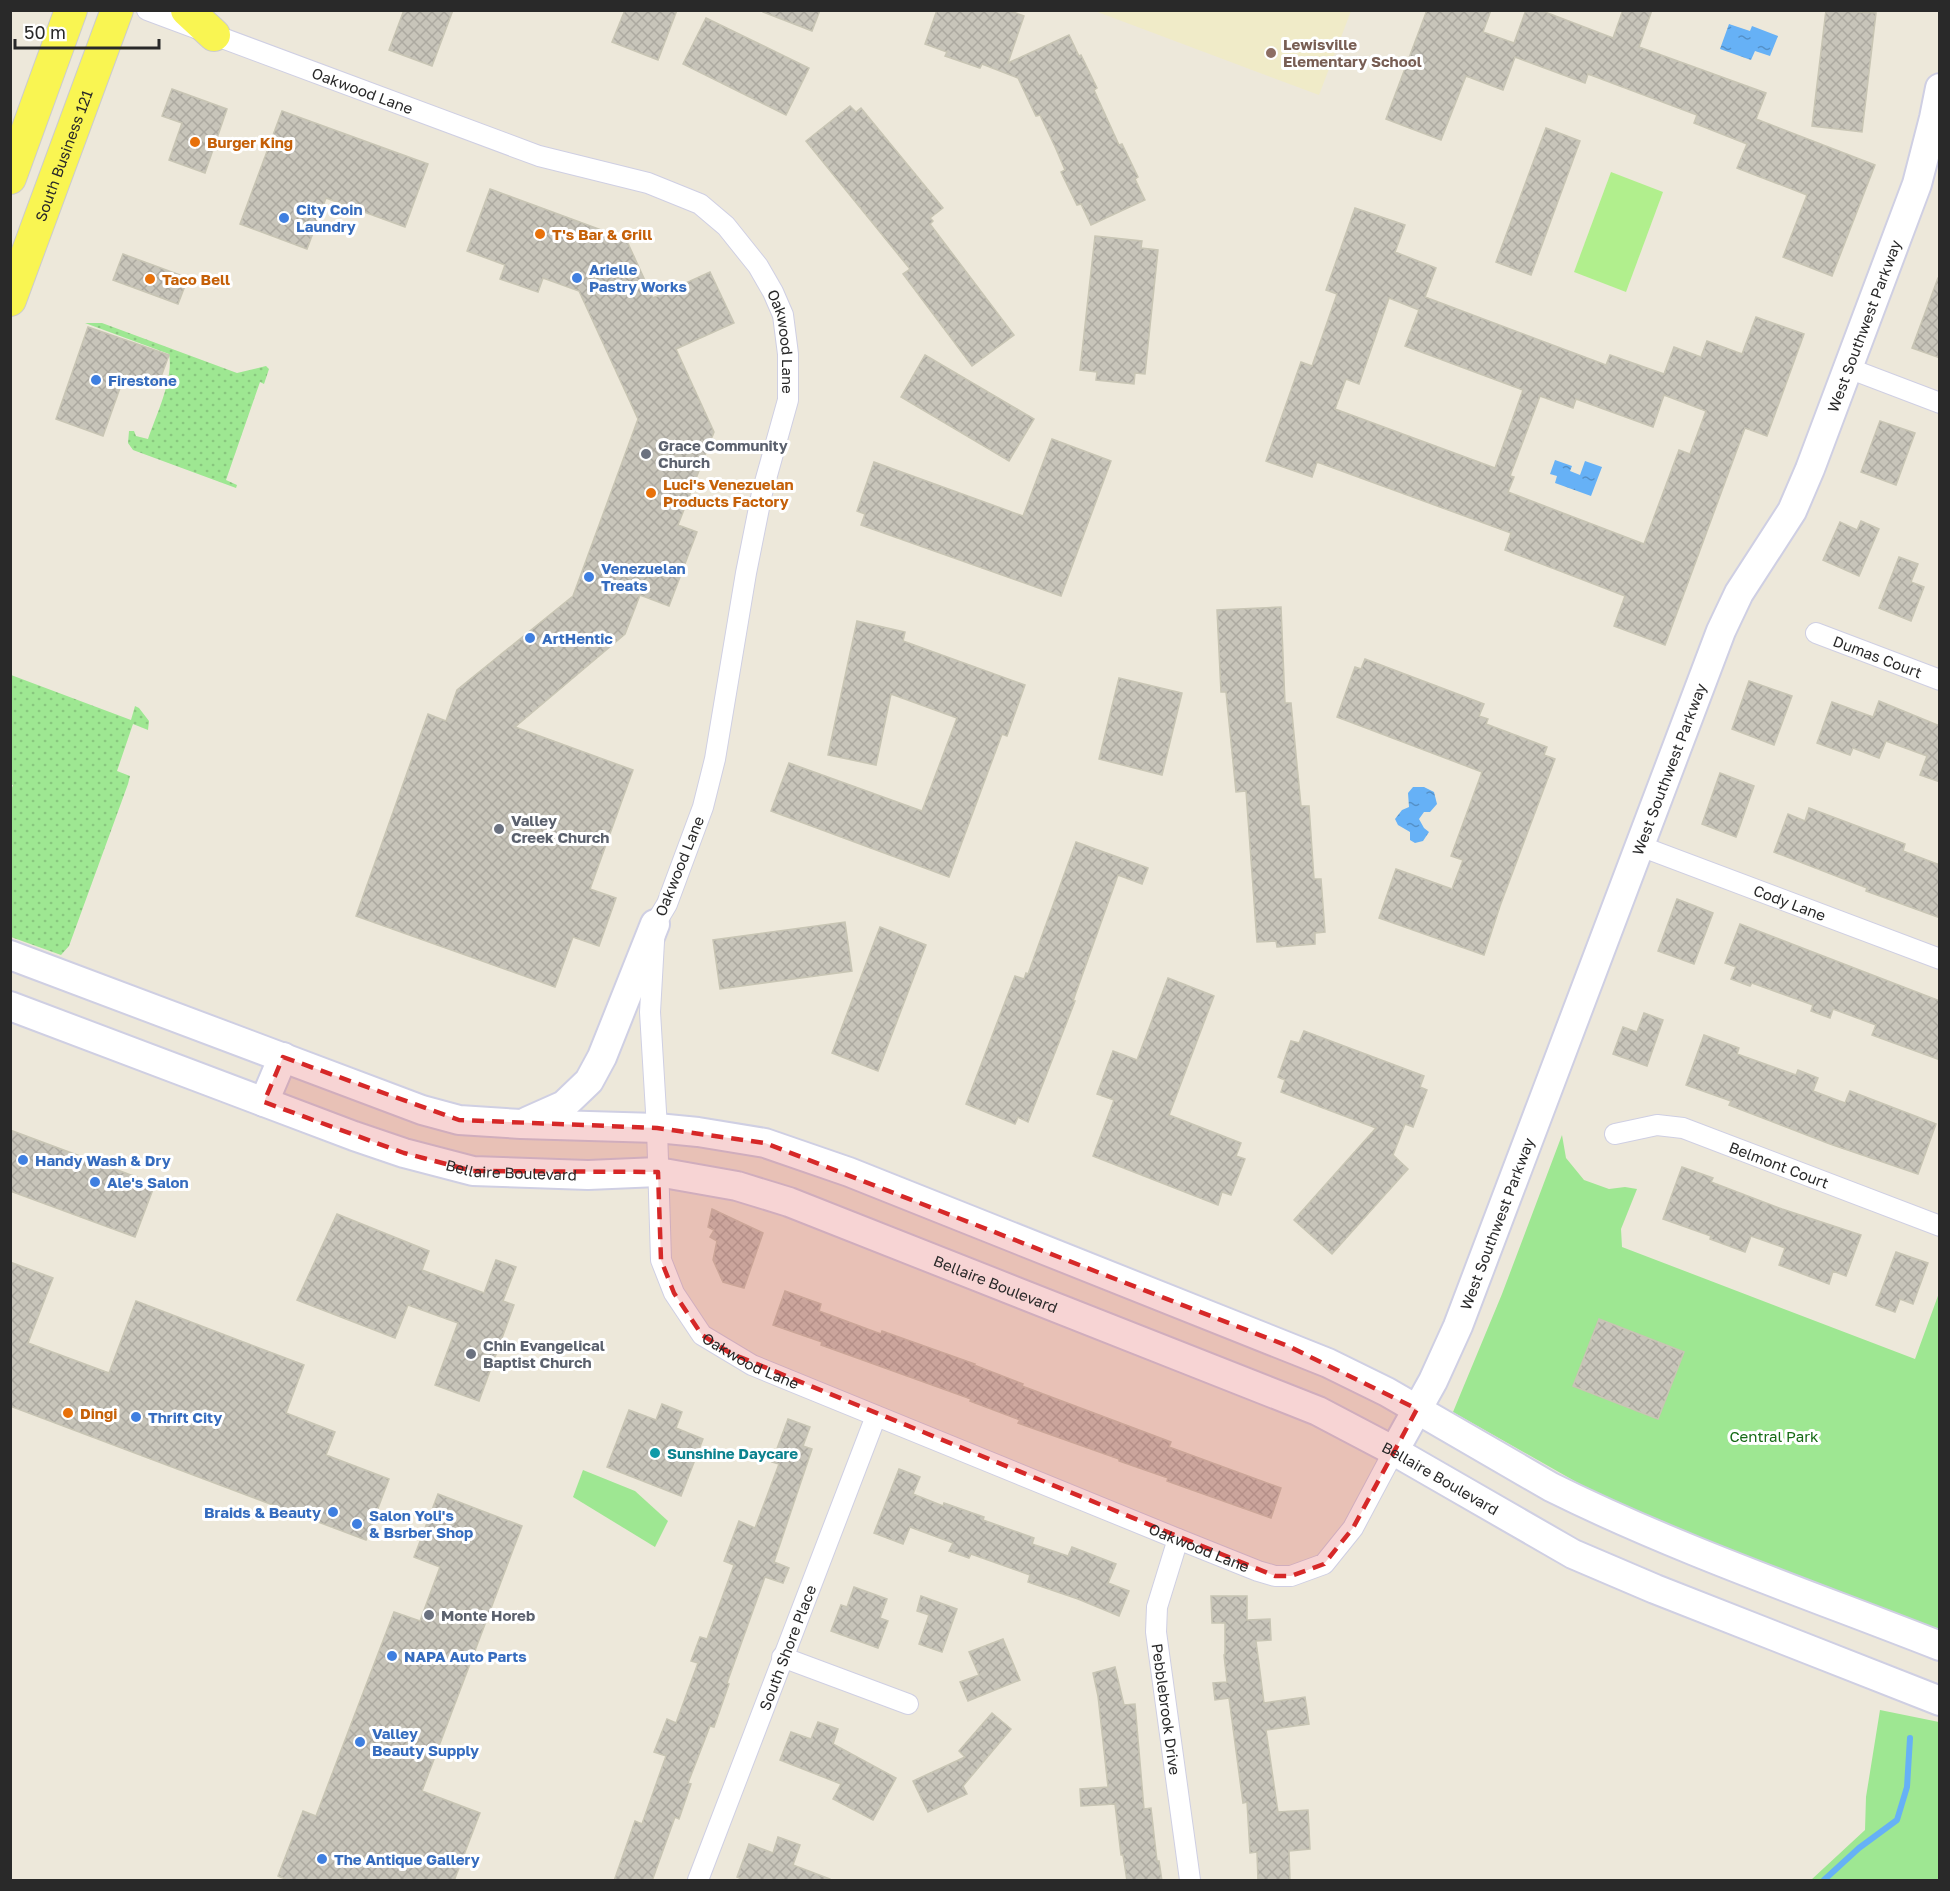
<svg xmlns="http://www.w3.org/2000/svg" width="1950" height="1891" viewBox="0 0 1950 1891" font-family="'Golos Text',sans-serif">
	<defs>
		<pattern id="grass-dots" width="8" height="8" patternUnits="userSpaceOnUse" patternTransform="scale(1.5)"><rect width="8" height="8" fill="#9ee792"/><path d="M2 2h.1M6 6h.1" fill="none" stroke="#88c67e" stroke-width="1.8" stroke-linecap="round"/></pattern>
		<pattern id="water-ripples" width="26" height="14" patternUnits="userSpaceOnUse" patternTransform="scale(1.5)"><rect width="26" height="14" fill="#66b1f6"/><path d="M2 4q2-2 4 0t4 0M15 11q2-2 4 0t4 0" fill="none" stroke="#5490c7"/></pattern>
		<pattern id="building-cross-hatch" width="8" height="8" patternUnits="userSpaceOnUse" patternTransform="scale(1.5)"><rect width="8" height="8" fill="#c8c5ba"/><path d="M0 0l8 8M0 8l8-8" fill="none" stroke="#aca9a0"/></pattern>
	</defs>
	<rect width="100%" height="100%" fill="#ede8da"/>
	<!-- education -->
	<polygon fill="#f0ebc8" points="1095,11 1351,11 1319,95"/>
	<!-- grass -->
	<g fill="url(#grass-dots)">
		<path d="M85,323H102L237,373L266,366L269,369L264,384L260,382L226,480L237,485L236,488L133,450L128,443L129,431H134L136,436L148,439C156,416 174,378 169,354Z"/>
		<polygon points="11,675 131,720 135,706 139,708 149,721 148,730 133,724 117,771 130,776 128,784 69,946 61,955 11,937 10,793 13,785 10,784"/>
	</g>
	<!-- park -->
	<g fill="#9ee792">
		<polygon points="1562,1135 1566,1158 1584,1180 1609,1189 1625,1187 1637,1189 1621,1229 1622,1247 1915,1359 1939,1293 1939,1630 1622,1508 1453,1412 1502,1294"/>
		<polygon points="583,1470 635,1491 668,1521 655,1547 573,1497"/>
		<polygon points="1880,1710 1939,1722 1939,1880 1811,1880 1865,1830 1866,1797"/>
	</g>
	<!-- pitch -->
	<polygon fill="#b1ef8d" points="1611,172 1663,192 1626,292 1574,272"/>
	<!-- water -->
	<g fill="url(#water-ripples)">
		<polygon points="1729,24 1750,31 1752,26 1778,36 1770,56 1755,51 1751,60 1720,49"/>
		<polygon points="1555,460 1572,466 1570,471 1580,475 1585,461 1602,467 1591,496 1555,483 1557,476 1550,474"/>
		<polygon points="1413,787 1424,787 1434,792 1437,804 1430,812 1424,812 1419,819 1424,828 1429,832 1423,841 1415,843 1410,840 1410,832 1398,825 1395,819 1402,810 1409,807 1408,793"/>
	</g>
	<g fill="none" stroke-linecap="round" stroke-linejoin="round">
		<!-- stream -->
		<polyline stroke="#66b1f6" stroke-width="6" points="1824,1880 1859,1848 1897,1820 1907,1787 1910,1738"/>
	</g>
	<!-- building -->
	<g fill="url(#building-cross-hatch)" stroke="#c8c5b4" stroke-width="1.5" fill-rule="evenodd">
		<polygon points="404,10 453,10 432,66 389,50"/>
		<polygon points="625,10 677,10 658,60 612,42"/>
		<polygon points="763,10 820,10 812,31 763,12"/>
		<polygon points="937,10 1008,10 1024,16 1008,63 1069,35 1079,56 1081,55 1097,88 1094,90 1119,145 1122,144 1138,177 1135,179 1145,200 1091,225 1081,204 1077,205 1061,172 1065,170 1056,149 1040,115 1036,116 1018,78 982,64 980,68 945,56 947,52 925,44"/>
		<polygon points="1427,10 1491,10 1483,32 1514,43 1526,10 1540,10 1613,38 1623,10 1652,10 1639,47 1766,93 1756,119 1875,165 1832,276 1783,257 1807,195 1737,168 1747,144 1694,123 1697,115 1588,74 1585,83 1515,57 1503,90 1466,76 1441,140 1386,119"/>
		<polygon points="1826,10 1876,13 1862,132 1812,126"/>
		<polygon points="706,18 809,68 786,115 683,64"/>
		<polygon points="172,89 227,109 205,173 169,160 182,123 162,116"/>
		<polygon points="850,106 856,112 861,108 943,208 930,218 933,221 930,224 1014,335 972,366 903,274 910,269 806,141"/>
		<polygon points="282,111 428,164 405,227 326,198 307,249 240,224"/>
		<polygon points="1546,128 1580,141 1531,275 1496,262"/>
		<polygon points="490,189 626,239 653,298 710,272 734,323 676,349 714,432 678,525 697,532 669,606 640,595 625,634 515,727 633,770 590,889 616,898 599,946 573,937 555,987 356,916 428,714 446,721 457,690 573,596 638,419 579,291 543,278 538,292 500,279 505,265 467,251"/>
		<path d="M1355,208L1405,225L1395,252L1436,268L1425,297L1606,365L1610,355L1664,374L1674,347L1701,357L1707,341L1742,354L1756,317L1804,334L1767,436L1745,428L1665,645L1614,626L1625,596L1505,550L1511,533L1317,462L1312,477L1266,461L1301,362L1312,366L1337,294L1326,290ZM1389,298L1419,310L1405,346L1523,390L1495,468L1335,409L1346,379L1359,384ZM1664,395L1706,411L1690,454L1679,450L1644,544L1508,492L1514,477L1510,476L1540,396L1573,408L1576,399L1653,427Z"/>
		<polygon points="1095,236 1142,241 1141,248 1158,250 1145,374 1135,373 1134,384 1096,380 1097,372 1080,370"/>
		<polygon points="123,254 188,278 178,304 113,280"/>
		<polygon points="1938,278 1940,278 1940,358 1912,348"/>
		<polygon points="88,327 169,355 158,385 125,374 103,436 56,419"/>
		<polygon points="925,355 1034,419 1009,461 901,397"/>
		<polygon points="1880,421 1915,433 1896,485 1861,472"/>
		<polygon points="1052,439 1111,461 1061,596 861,525 865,514 857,511 874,462 1023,516"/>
		<polygon points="1861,521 1879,529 1859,576 1823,560 1840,522 1857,530"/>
		<polygon points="1899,557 1918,564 1911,582 1924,587 1911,621 1879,608"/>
		<polygon points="1281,607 1285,703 1291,703 1301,806 1309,806 1314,879 1321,879 1325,932 1315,933 1315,944 1277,947 1276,941 1257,942 1246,791 1236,792 1226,692 1221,692 1217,610"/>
		<polygon points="857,621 905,632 903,641 1025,685 1007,736 1002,734 949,877 771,811 789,763 922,811 957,718 891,694 876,765 828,755"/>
		<polygon points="1365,659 1484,704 1479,716 1488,719 1486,724 1547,747 1544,755 1555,759 1500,906 1484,955 1379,918 1396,869 1452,889 1463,860 1451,856 1482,772 1337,717 1355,667 1361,669"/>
		<polygon points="1119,678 1182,693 1162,775 1099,759"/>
		<polygon points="1749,681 1792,696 1774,745 1732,729"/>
		<polygon points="1879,701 1940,726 1940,782 1920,775 1927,756 1886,741 1879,758 1853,748 1850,755 1817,743 1832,702 1873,717"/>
		<polygon points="1720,773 1754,786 1736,837 1702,824"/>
		<polygon points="1809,808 1905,844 1903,851 1940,865 1940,918 1866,891 1867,888 1774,852 1788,814 1805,821"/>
		<polygon points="1076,842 1148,868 1142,884 1118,875 1073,1001 1075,1001 1028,1122 1018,1117 1015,1124 966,1104 1015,976 1024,979 1026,973 1028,974"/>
		<polygon points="1677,899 1713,913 1694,964 1658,951"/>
		<polygon points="845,922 852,971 720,989 713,940"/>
		<polygon points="1740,924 1940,1001 1940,1060 1872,1035 1876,1025 1833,1009 1830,1018 1811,1011 1813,1005 1752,983 1750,986 1731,979 1736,967 1725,963"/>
		<polygon points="880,927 926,945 878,1071 832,1053"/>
		<polygon points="1168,978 1214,996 1169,1115 1241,1143 1236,1156 1245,1159 1231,1195 1222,1192 1218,1205 1093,1156 1114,1100 1097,1094 1113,1051 1137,1060"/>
		<polygon points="1644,1013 1663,1020 1647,1066 1613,1054 1623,1027 1637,1032"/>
		<polygon points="1304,1031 1424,1076 1420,1087 1427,1090 1413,1127 1405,1124 1393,1155 1408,1169 1332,1254 1294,1220 1376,1128 1281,1092 1285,1080 1278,1077 1291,1041 1299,1043"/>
		<polygon points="1704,1035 1739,1048 1737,1054 1796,1075 1798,1070 1818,1078 1813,1091 1845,1103 1850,1091 1936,1124 1918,1174 1830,1144 1729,1105 1731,1101 1686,1085"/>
		<polygon points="10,1130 155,1184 135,1237 10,1191"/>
		<polygon points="1682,1167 1713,1178 1711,1182 1782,1209 1861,1235 1846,1276 1833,1271 1829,1284 1779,1265 1785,1248 1751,1236 1745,1252 1710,1239 1711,1236 1663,1219"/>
		<polygon points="712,1209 763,1233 744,1288 723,1282 713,1260 717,1241 710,1237 714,1230 708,1227"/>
		<polygon points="337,1214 429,1251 422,1270 484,1293 496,1260 516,1267 503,1301 514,1305 479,1401 435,1385 458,1323 408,1305 395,1338 297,1300"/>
		<polygon points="1896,1252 1928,1263 1913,1304 1900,1299 1895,1312 1876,1305"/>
		<polygon points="10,1262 53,1278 28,1343 109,1373 136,1301 304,1365 286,1413 335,1432 326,1455 389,1479 366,1540 10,1406"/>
		<polygon points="785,1291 821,1304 819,1311 881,1334 882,1331 975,1364 974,1365 1023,1384 1022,1386 1171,1442 1169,1447 1281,1488 1271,1518 1167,1481 1168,1478 1119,1461 1119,1459 1018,1423 1020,1420 970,1401 971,1399 821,1345 822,1342 773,1325"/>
		<polygon points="1599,1319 1684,1352 1658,1419 1573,1386"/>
		<polygon points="662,1404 682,1412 676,1428 703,1439 681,1496 607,1467 629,1410 656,1420"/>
		<polygon points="788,1419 810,1427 803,1446 812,1449 774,1562 789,1568 783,1583 765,1577 727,1683 729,1684 714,1727 710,1726 688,1783 691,1784 679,1819 675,1817 652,1881 614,1881 635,1821 642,1824 666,1756 654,1752 667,1719 676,1723 698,1663 691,1661 700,1637 707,1639 734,1565 724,1561 739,1521 755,1528 779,1464 772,1462"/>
		<polygon points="899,1469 920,1477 913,1494 943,1506 944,1503 984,1517 983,1520 1034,1538 1032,1544 1068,1556 1072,1547 1116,1564 1108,1583 1129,1591 1119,1616 1078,1599 1028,1582 1030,1575 971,1554 969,1558 949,1551 953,1543 910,1527 903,1544 874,1533"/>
		<polygon points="438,1494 522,1526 422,1791 480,1813 454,1881 290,1881 278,1876 303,1811 316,1816 394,1612 420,1621 440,1567 414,1557"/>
		<polygon points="854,1587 887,1599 880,1618 888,1621 878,1648 831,1631 841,1605 847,1607"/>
		<polygon points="921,1596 957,1609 942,1652 919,1644 929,1615 917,1611"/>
		<polygon points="1211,1596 1247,1596 1247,1620 1270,1619 1271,1640 1256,1641 1264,1703 1305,1697 1309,1724 1266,1730 1278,1812 1308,1810 1310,1849 1289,1851 1290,1881 1258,1881 1257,1852 1250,1853 1247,1802 1243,1803 1229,1698 1215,1700 1213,1683 1227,1682 1224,1655 1225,1655 1225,1623 1212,1623"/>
		<polygon points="1003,1639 1020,1680 968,1701 960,1682 979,1675 969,1652"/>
		<polygon points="1115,1667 1124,1705 1135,1704 1144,1809 1151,1808 1157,1861 1159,1861 1162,1881 1127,1881 1123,1855 1121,1855 1115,1804 1081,1806 1080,1789 1108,1787 1098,1696 1093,1673"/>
		<polygon points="992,1713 1011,1729 963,1786 967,1794 928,1812 913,1781 965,1757 959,1751"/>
		<polygon points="818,1722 838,1729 833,1744 896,1778 873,1820 833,1799 841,1784 780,1760 791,1732 811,1739"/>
		<polygon points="778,1837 800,1845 793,1865 830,1879 830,1881 747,1881 737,1877 749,1844 773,1853"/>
	</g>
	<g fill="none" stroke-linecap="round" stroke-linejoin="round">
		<!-- street casing -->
		<g stroke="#cfcfe3" stroke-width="22">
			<g id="street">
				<path id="s1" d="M147,10L539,156L648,183L700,204L726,226L758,266L773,292L783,315L788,354V400L762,493L746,573L715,759L703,807L667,904L655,924L650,1012L657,1128L661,1260L674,1293L702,1335L752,1365L1178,1539L1258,1571L1275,1576H1291L1324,1564L1353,1528L1394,1451"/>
				<polyline points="1848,368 1940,403"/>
				<path id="s2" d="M1816,633L1940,680"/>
				<path id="s3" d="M1640,846L1940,959"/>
				<path id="s4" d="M1615,1134L1657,1125L1683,1128L1940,1226"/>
				<path id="s5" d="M1178,1539L1157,1607L1156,1632L1190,1880"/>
				<polyline points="782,1657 908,1704"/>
				<path id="s6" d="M698,1880L876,1416"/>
			</g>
		</g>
		<!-- secondary casing -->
		<g stroke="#cfcfe3" stroke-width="32">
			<g id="secondary">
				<path d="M10,955L422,1110L459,1120L521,1124L657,1128L698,1132L765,1143L849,1172L1328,1363L1387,1392L1551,1487C1676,1549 1810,1595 1940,1646"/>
				<path id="s7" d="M10,1006L354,1136L404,1153L473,1171L588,1175L658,1172L737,1186L789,1202L1318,1411L1394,1451L1573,1554L1655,1589L1940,1701"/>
				<polyline points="264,1102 283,1057"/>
				<polyline points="528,1121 564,1105 589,1081 602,1057 655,924"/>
				<path id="s8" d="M1394,1451L1433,1381L1458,1326L1721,631L1739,593L1792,511L1810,469L1917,184L1934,118L1940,88"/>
			</g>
		</g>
		<!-- primary casing -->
		<g stroke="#ccc" stroke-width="34">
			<g id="primary">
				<polyline points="187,10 214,35"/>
				<polyline points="10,178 71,10"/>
				<path id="s9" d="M10,300L117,10"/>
			</g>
		</g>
		<!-- street -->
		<use href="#street" stroke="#fff" stroke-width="20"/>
		<!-- secondary -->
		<use href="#secondary" stroke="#fff" stroke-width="28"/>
		<!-- primary -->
		<use href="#primary" stroke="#f9f552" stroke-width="32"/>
	</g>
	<!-- marked area -->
	<path fill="#d62828" fill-opacity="0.2" stroke="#d62828" stroke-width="4.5" stroke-dasharray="12 8" stroke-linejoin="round" d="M283,1057L459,1120L657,1128L765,1143L1288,1346L1417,1409L1353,1528L1324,1564L1291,1576H1275L730,1353L702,1335L674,1293L661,1260L658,1172L473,1171L404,1153L264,1102Z"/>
	<!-- markers -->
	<circle fill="#8d6e63" stroke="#fff" stroke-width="2" cx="1271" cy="53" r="6"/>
	<g fill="#e8710a" stroke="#fff" stroke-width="2">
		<circle cx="195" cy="142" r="6"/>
		<circle cx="540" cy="234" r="6"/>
		<circle cx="150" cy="279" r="6"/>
		<circle cx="651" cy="493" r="6"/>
		<circle cx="68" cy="1413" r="6"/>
	</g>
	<g fill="#3f7fe0" stroke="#fff" stroke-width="2">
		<circle cx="284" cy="218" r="6"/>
		<circle cx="577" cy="278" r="6"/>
		<circle cx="96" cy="380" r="6"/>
		<circle cx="589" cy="577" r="6"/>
		<circle cx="530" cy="638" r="6"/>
		<circle cx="23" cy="1160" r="6"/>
		<circle cx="95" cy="1182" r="6"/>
		<circle cx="136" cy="1417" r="6"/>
		<circle cx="333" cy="1512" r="6"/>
		<circle cx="357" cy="1524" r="6"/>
		<circle cx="392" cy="1656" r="6"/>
		<circle cx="360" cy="1742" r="6"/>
		<circle cx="322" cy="1859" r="6"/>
	</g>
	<g fill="#6b7280" stroke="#fff" stroke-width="2">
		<circle cx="646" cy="454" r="6"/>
		<circle cx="499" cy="829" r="6"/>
		<circle cx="471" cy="1354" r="6"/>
		<circle cx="429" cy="1615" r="6"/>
	</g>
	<circle fill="#0f9aa8" stroke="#fff" stroke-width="2" cx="655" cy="1453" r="6"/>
	<g text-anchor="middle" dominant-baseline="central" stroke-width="6" stroke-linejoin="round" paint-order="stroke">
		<!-- education labels -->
		<g font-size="15" font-weight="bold" fill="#785e54" stroke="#fff" text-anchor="start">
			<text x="1283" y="44">Lewisville<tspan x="1283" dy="17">Elementary School</tspan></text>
		</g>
		<!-- street labels -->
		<g font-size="15" fill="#292929" stroke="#fff">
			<text stroke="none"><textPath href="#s1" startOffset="230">Oakwood Lane</textPath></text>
			<text stroke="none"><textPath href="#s9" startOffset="154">South Business 121</textPath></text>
			<text stroke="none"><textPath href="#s8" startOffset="1222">West Southwest Parkway</textPath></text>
			<text stroke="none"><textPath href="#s1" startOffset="753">Oakwood Lane</textPath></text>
			<text stroke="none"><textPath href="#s2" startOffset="66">Dumas Court</textPath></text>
			<text stroke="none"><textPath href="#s8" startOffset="736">West Southwest Parkway</textPath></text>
			<text transform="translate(679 866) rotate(-68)">Oakwood Lane</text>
			<text stroke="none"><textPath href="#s3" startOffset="160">Cody Lane</textPath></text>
			<text stroke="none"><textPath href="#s4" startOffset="172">Belmont Court</textPath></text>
			<text stroke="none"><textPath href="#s7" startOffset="530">Bellaire Boulevard</textPath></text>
			<text stroke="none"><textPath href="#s8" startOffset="250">West Southwest Parkway</textPath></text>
			<text stroke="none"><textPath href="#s7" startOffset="1034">Bellaire Boulevard</textPath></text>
			<text stroke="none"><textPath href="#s1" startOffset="1833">Oakwood Lane</textPath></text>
			<text stroke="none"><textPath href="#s7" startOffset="1520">Bellaire Boulevard</textPath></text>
			<text stroke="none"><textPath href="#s1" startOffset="2319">Oakwood Lane</textPath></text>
			<text stroke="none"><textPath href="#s6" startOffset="249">South Shore Place</textPath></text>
			<text stroke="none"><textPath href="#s5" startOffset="174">Pebblebrook Drive</textPath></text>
		</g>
		<!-- food labels -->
		<g font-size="15" font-weight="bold" fill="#c56008" stroke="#fff" text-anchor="start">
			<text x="207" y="142">Burger King</text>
			<text x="552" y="234">T's Bar &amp; Grill</text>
			<text x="162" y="279">Taco Bell</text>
			<text x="663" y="484">Luci's Venezuelan<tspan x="663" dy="17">Products Factory</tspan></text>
			<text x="80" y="1413">Dingi</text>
		</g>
		<!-- shop labels -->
		<g font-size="15" font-weight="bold" fill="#366cbe" stroke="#fff" text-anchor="start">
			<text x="296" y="209">City Coin<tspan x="296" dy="17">Laundry</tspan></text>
			<text x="589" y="269">Arielle<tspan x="589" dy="17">Pastry Works</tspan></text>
			<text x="108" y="380">Firestone</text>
			<text x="601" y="568">Venezuelan<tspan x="601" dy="17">Treats</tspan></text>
			<text x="542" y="638">ArtHentic</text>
			<text x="35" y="1160">Handy Wash &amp; Dry</text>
			<text x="107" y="1182">Ale's Salon</text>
			<text x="148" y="1417">Thrift City</text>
			<text x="321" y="1512" text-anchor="end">Braids &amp; Beauty</text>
			<text x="369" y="1515">Salon Yoli's<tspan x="369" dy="17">&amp; Bsrber Shop</tspan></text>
			<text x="404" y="1656">NAPA Auto Parts</text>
			<text x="372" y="1733">Valley<tspan x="372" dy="17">Beauty Supply</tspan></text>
			<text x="334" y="1859">The Antique Gallery</text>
		</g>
		<!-- worship labels -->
		<g font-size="15" font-weight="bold" fill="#5b616d" stroke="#fff" text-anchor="start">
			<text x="658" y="445">Grace Community<tspan x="658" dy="17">Church</tspan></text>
			<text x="511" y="820">Valley<tspan x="511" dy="17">Creek Church</tspan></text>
			<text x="483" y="1345">Chin Evangelical<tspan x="483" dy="17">Baptist Church</tspan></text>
			<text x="441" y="1615">Monte Horeb</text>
		</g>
		<!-- park labels -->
		<g font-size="15" fill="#156a15" stroke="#fff">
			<text x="1774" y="1436">Central Park</text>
		</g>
		<!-- culture labels -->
		<g font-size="15" font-weight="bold" fill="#0d838f" stroke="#fff" text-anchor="start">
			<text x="667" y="1453">Sunshine Daycare</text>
		</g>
	</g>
	<!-- border -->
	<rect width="1950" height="1891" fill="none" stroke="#292929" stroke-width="24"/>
	<!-- scale -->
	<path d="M15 39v9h144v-9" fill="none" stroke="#292929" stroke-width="3"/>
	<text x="24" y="39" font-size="18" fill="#292929" stroke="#ffffff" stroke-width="4.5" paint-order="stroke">50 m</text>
</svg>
